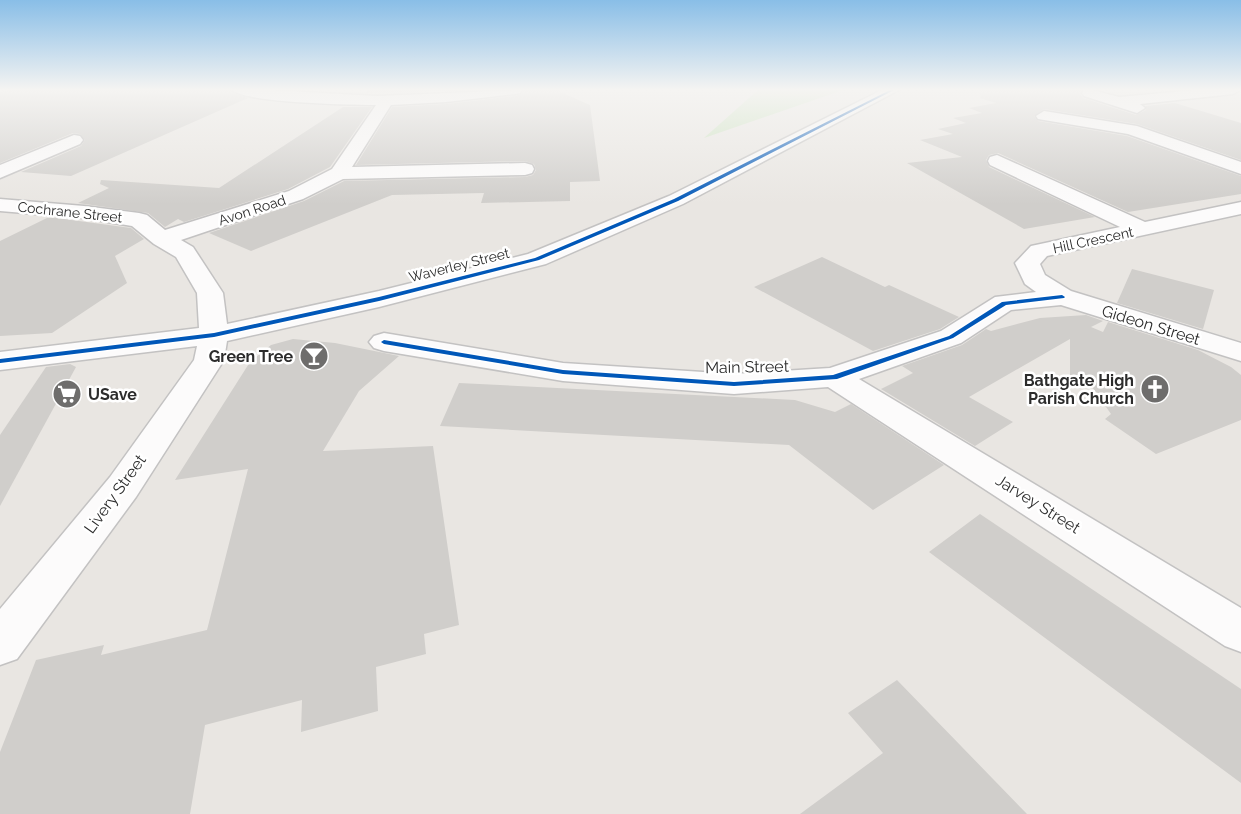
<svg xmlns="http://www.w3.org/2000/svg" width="1241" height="814" viewBox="0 0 1241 814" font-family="Raleway,sans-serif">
	<rect width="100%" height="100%" fill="#e9e6e2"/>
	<!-- green -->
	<polygon fill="#cae2be" points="758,90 843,90 704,138"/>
	<!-- building -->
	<g fill="#d0cecb">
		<polygon points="13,90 231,90 241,96 248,98 71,176 21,172 81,146 85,140 80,134 73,133 0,163 0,92"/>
		<polygon points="369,90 479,90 364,93"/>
		<polygon points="524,90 556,90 590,105 600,181 570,182 570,201 481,203 484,193 392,195 251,251 209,233 304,201 344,181 525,177 533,175 536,170 534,164 525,161 356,165 392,107 446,104 515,96 522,94"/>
		<polygon points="981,90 1082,90 1080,94 1083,98 1136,115 1146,110 1146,106 1175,103 1241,123 1241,160 1137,124 1044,109 1034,116 1038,121 1127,136 1241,176 1241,194 1128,212 998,153 989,155 986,160 989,167 1095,217 1024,229 907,163 962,157 920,140 953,134 938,129 966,123 953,118 982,113 969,108 996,103 980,98"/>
		<polygon points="343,107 372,107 330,167 288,189 184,222 178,219 165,227 148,213 78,203 109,188 100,184 101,180 219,188"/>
		<polygon points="49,217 131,228 144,239 115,256 127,283 52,333 0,336 0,241"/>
		<polygon points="822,257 885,287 889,285 959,317 940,329 873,351 754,287"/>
		<polygon points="1132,269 1214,290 1203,329 1117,303"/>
		<polygon points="1086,315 1103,321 1091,327 1103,332 1108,322 1198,350 1231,367 1241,375 1241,420 1156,454 1105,419 1111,414 1085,377 1070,386 1070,339 969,397 1013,422 975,446 881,389 913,373 902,366 962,345 986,329 991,331 1040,318"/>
		<polygon points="293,339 335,343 399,356 359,391 323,451 433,446 459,625 424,634 426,654 376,667 378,711 301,732 302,700 205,725 190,814 0,814 0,752 36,660 104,645 101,655 207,630 248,469 175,480 250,362 271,345"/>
		<polygon points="70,364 76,367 0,506 0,435 46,367"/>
		<polygon points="459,383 795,400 835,412 851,404 944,465 873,510 789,445 440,426"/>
		<polygon points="980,514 1241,689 1241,783 929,552"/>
		<polygon points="897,680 1027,814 800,814 883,753 848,713"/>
	</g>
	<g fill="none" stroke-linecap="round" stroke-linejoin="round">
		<!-- street casing -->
		<g stroke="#c3c2c2" stroke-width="3">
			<g id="street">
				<path d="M233,90H267L377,96L522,90L520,93L515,94L446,102L391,105L352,167L525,163L532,165L534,169L532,173L525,175L343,179L303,199L181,240L193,247L223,293L227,324L379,291L528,254L669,196L882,90H899L683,204L546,264L379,307L227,341L224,360L136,497L17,659L0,665V609L110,477L194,360L197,346L0,370V352L199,328L197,293L176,257L154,244L132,226L84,218L0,211V199L84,206L139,213L147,215L165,230L289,191L332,169L376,105C353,105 245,103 233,90Z"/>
				<polygon points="1084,90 1092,90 1119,97 1196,90 1240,90 1233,94 1140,104 1145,108 1137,113 1084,96 1082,93"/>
				<polygon points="1044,111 1137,126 1241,162 1241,174 1128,134 1038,119 1036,116"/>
				<polygon points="74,135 80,136 83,140 80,144 0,178 0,165"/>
				<polygon points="997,155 1145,222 1241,202 1241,214 1047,256 1040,264 1045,275 1071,291 1241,343 1241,361 1061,305 1011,310 961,343 859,379 1241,608 1241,652 1225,646 828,387 734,394 563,381 384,351 374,348 369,342 374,336 384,333 563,363 734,374 830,368 941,331 995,297 1036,292 1025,284 1015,263 1031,246 1120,227 990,165 988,161 990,157"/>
			</g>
		</g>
		<!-- street -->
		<use href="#street" fill="#fcfbfb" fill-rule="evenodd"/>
		<!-- cycleway casing -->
		<g stroke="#fff" stroke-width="3">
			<g id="cycleway">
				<polygon points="890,90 894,90 678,201 539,260 379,301 214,337 0,363 0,359 214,333 379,297 535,258 674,199"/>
				<polygon points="1062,295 1065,297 1064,298 1006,305 953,338 837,379 734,386 563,374 384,344 381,342 384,340 563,370 734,382 833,375 949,336 1002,302"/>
			</g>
		</g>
		<!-- cycleway -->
		<use href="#cycleway" fill="#0057b8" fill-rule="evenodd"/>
	</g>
	<!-- sky -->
	<linearGradient id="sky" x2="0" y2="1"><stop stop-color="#89bee7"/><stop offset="0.44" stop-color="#f5f4f2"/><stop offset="1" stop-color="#f5f4f2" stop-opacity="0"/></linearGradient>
	<rect width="1241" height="204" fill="url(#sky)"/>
	<!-- icons -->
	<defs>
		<g id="bar-disc" transform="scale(1.5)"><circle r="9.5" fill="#6e6d6c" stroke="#fff"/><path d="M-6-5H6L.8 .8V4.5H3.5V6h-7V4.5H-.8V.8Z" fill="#fff"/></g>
		<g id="church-disc" transform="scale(1.5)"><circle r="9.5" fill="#6e6d6c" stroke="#fff"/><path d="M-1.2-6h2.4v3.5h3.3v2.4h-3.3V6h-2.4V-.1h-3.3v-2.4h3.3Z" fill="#fff"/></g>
		<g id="supermarket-disc" transform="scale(1.5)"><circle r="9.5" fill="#6e6d6c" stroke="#fff"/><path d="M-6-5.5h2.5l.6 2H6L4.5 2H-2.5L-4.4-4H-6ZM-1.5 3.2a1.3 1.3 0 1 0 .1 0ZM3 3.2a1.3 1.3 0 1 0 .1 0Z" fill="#fff"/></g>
	</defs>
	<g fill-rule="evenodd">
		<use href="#bar-disc" x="314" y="356"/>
		<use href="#church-disc" x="1155" y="389"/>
		<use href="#supermarket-disc" x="67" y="394"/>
	</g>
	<g text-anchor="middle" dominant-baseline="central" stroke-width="5" stroke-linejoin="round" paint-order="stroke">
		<!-- far-street labels -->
		<g font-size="14" fill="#2c2c2c" stroke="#fff">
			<text transform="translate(252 210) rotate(-18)">Avon Road</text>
			<text transform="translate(70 212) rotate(6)">Cochrane Street</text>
			<text transform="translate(1093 240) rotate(-12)">Hill Crescent</text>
			<text transform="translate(459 265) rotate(-14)">Waverley Street</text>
		</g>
		<!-- street labels -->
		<g font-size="16" fill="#2c2c2c" stroke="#fff">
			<text transform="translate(1151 325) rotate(17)">Gideon Street</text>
			<text transform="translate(747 367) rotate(-1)">Main Street</text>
			<text transform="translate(115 494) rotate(-54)">Livery Street</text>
			<text transform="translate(1038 504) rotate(32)">Jarvey Street</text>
		</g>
		<!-- poi labels -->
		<g font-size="16" font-weight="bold" fill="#2c2c2c" stroke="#fff" text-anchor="end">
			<text x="293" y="356">Green Tree</text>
			<text x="1134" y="380">Bathgate High<tspan x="1134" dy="18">Parish Church</tspan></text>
			<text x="88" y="394" text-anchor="start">USave</text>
		</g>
	</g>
</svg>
